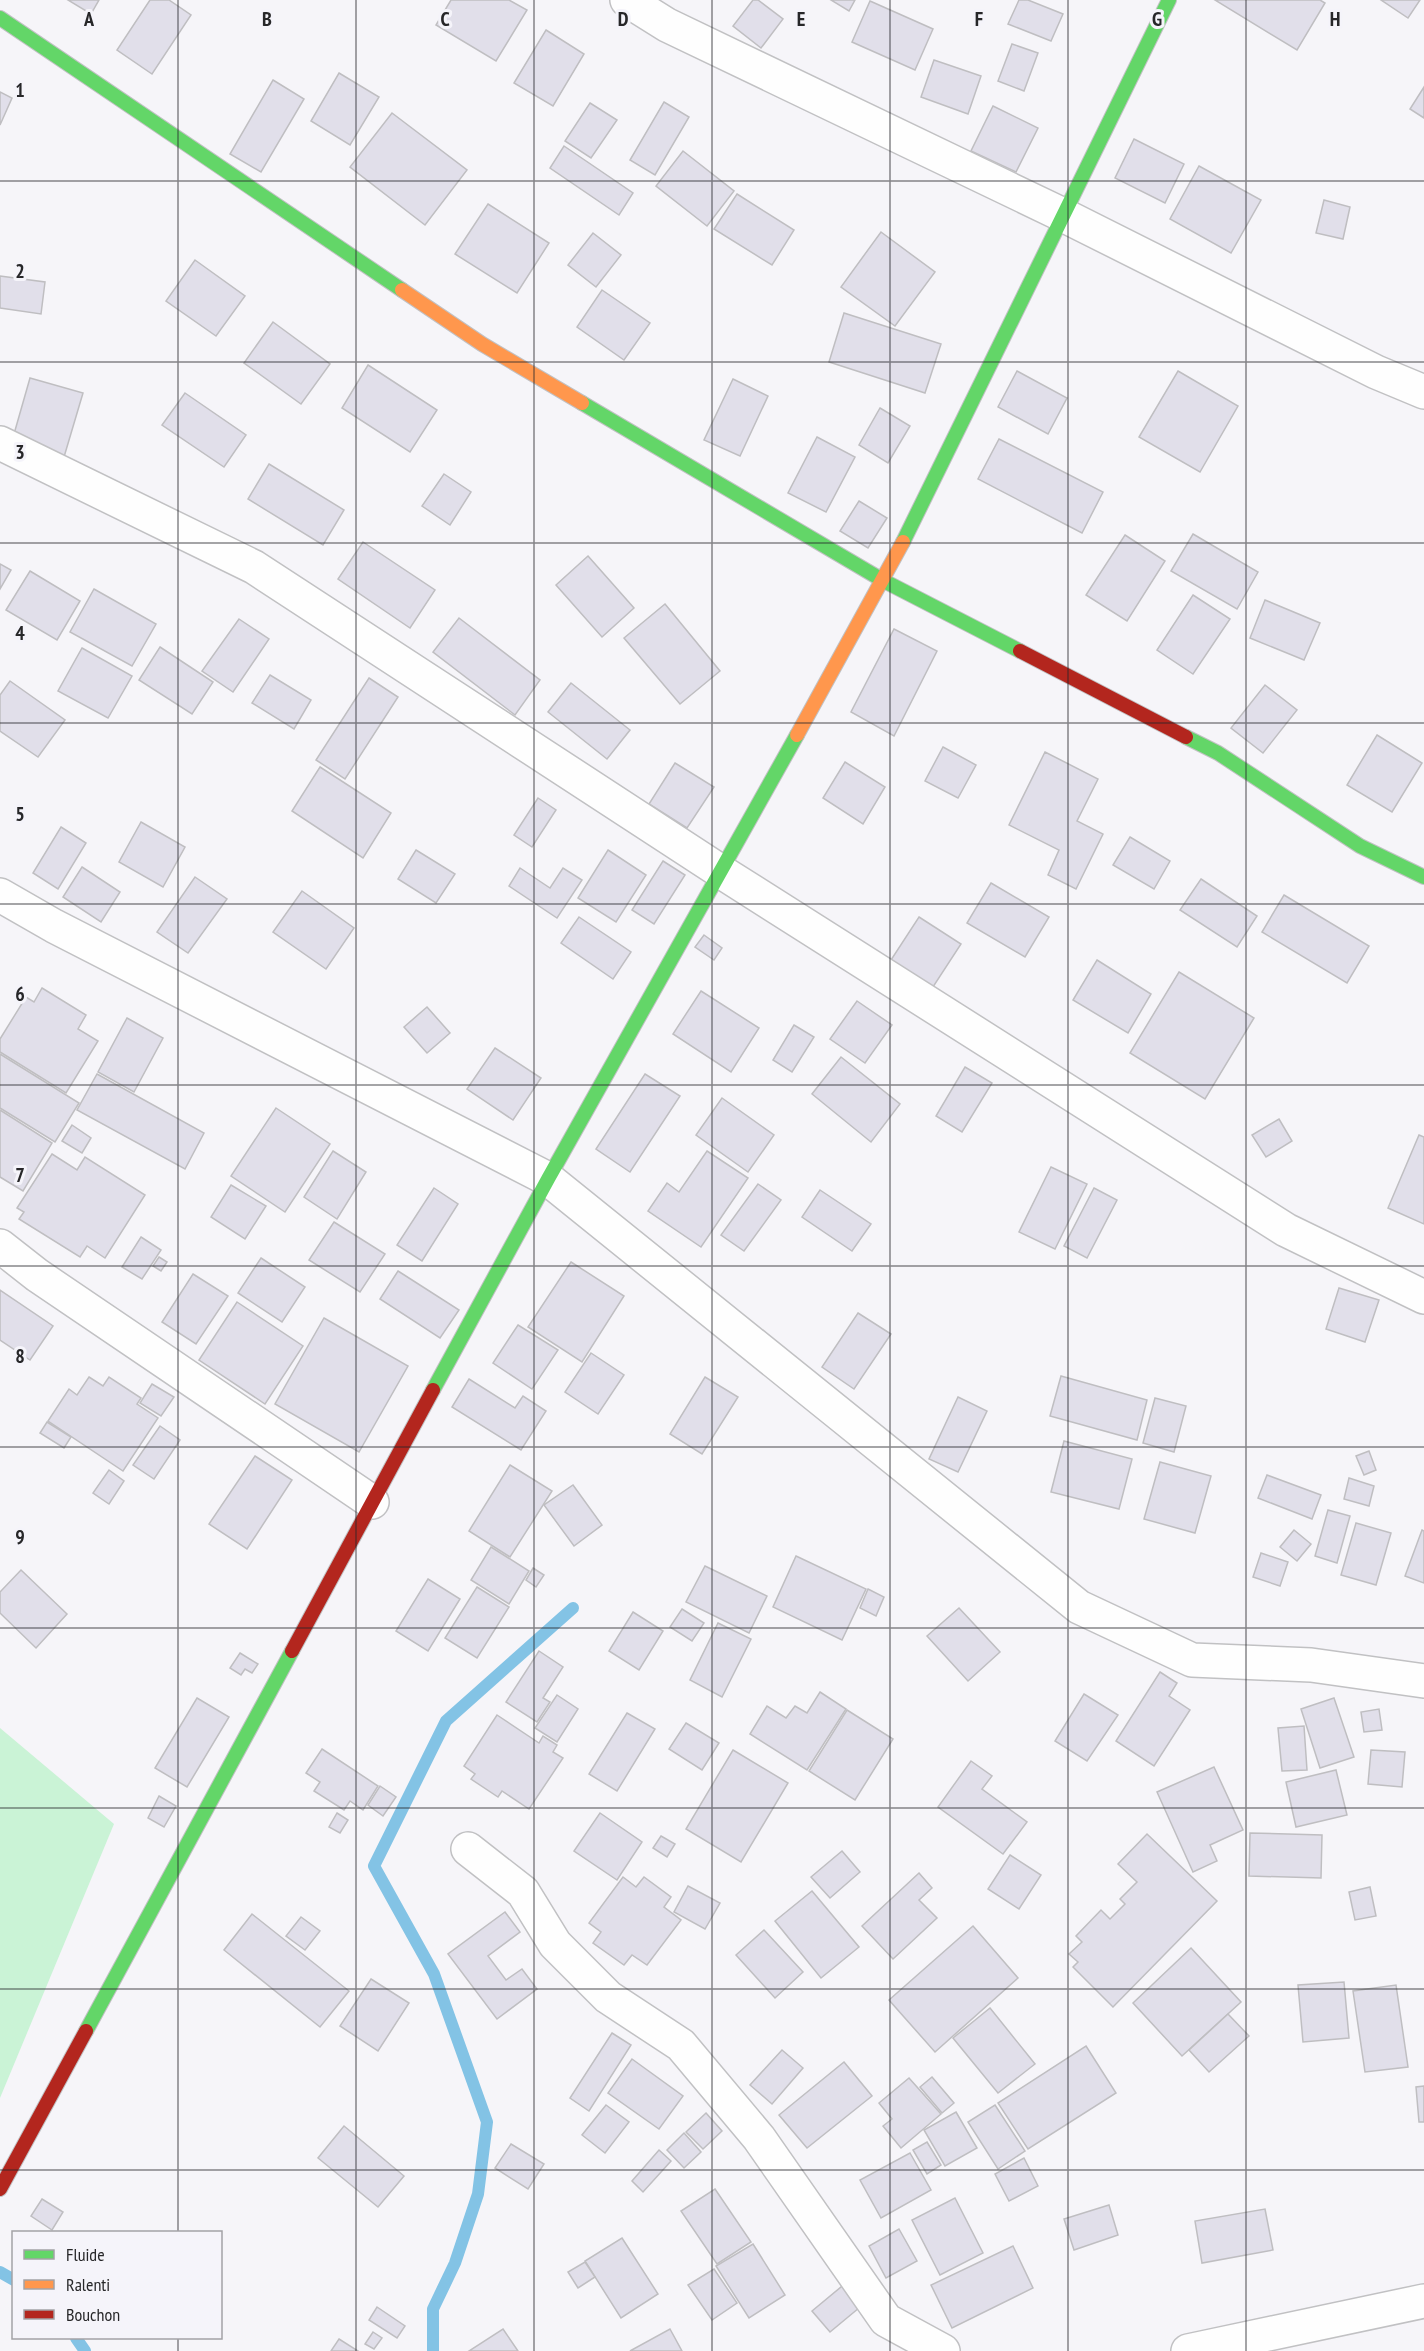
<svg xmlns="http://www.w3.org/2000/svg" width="1424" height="2351" viewBox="0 0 1424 2351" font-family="'PT Sans Narrow',sans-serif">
	<rect width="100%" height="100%" fill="#f6f5f9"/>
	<!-- green -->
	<polygon fill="#caf3d6" points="0,1728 114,1824 0,2098"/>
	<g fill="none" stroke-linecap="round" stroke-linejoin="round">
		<!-- stream -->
		<g stroke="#83c3e5" stroke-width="12">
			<polyline points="0,2272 14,2280"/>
			<polyline points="76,2338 85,2351"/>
			<polyline points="433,2351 433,2309 455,2263 478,2194 487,2122 434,1974 374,1866 446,1721 573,1608"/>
		</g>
	</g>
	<!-- building -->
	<g fill="#e1dfea" stroke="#bfbec1" stroke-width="1.5">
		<polygon points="68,0 99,0 91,14"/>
		<polygon points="150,0 169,0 191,15 152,74 117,50"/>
		<polygon points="451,0 509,0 527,10 496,61 436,25"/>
		<polygon points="753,0 758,0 783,19 761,48 733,26"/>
		<polygon points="831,0 855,0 849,11"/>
		<polygon points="1019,0 1028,0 1063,14 1051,41 1008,24"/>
		<polygon points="1215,0 1320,0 1325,3 1297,50"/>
		<polygon points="1381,0 1420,0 1408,18"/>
		<polygon points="870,1 933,29 915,70 852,42"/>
		<polygon points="546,30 584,54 553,106 514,83"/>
		<polygon points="1012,44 1038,53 1024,91 998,81"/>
		<polygon points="934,60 981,76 968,114 921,97"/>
		<polygon points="339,73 379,97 350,145 311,121"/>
		<polygon points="273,80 304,99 261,172 230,154"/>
		<polygon points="1424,87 1424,118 1410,109"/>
		<polygon points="0,92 12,98 0,125"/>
		<polygon points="664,102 689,117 655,175 630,160"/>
		<polygon points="590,103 617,120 591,158 565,141"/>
		<polygon points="993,106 1038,128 1016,172 971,151"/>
		<polygon points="392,113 467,170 425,225 350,167"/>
		<polygon points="1134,139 1184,164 1165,203 1115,178"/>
		<polygon points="564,146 633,193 619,215 550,168"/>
		<polygon points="683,151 734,191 707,226 656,186"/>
		<polygon points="1199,166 1261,200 1231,253 1170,219"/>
		<polygon points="737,194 794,230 772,265 714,229"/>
		<polygon points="1324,200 1350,207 1343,239 1316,233"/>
		<polygon points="488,204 549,243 517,293 455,254"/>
		<polygon points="881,232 935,272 895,326 841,287"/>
		<polygon points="593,233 621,255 596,287 568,265"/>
		<polygon points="195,260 245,296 216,336 166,301"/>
		<polygon points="0,276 45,282 41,314 0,308"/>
		<polygon points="602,290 650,323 624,360 577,327"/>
		<polygon points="844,313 941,344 925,393 829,362"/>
		<polygon points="273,322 330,364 301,404 244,363"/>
		<polygon points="368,365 437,410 410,452 342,408"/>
		<polygon points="1017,371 1067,398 1048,434 998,407"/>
		<polygon points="1178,371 1238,406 1200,472 1139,437"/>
		<polygon points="30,378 83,393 64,457 12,441"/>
		<polygon points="733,379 768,396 740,456 704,440"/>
		<polygon points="185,393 246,435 224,467 162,425"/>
		<polygon points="880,408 910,426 888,463 859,445"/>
		<polygon points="817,437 855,457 826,512 788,493"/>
		<polygon points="999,439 1103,492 1082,533 978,479"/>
		<polygon points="269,464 344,510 323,545 248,499"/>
		<polygon points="444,474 471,492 450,525 422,506"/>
		<polygon points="859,501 887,518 868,548 840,531"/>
		<polygon points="1193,534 1258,572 1237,609 1171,571"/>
		<polygon points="1125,535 1165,561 1127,621 1086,595"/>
		<polygon points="363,542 435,590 410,628 338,579"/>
		<polygon points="588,556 634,608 602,637 556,585"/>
		<polygon points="0,564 11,570 0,589"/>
		<polygon points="30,571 80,601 57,640 6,610"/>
		<polygon points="94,589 156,624 132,666 70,632"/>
		<polygon points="1193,595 1230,619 1193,674 1157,650"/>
		<polygon points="1265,600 1320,623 1304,660 1250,638"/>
		<polygon points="665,604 720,671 680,704 624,638"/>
		<polygon points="459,618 540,680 515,715 433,652"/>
		<polygon points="239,619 269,639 233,692 202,671"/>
		<polygon points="894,629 937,651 894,736 851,712"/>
		<polygon points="160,647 213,682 192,714 139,680"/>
		<polygon points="82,648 132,676 108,718 58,691"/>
		<polygon points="270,675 311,700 294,729 252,703"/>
		<polygon points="369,678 398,697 345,779 316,760"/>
		<polygon points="10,681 65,720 38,757 0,731 0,695"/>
		<polygon points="571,683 630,730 607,759 548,712"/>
		<polygon points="1265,685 1297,710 1263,753 1231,728"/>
		<polygon points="1377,735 1422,763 1392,812 1347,785"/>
		<polygon points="943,747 976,765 958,798 925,781"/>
		<polygon points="1045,752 1098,779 1077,821 1103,834 1076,889 1048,875 1059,850 1009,825"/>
		<polygon points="845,762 885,787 863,824 823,798"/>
		<polygon points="675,763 714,787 687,828 649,804"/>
		<polygon points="320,767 391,813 363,858 292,811"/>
		<polygon points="538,798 556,810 532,847 514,835"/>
		<polygon points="141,822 185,847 163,887 119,862"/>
		<polygon points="61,827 86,843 58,889 33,873"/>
		<polygon points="1130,837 1170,861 1154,889 1113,865"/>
		<polygon points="416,850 455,874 436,903 398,879"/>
		<polygon points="608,850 646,875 616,922 578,898"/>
		<polygon points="663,861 685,875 654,924 632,910"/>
		<polygon points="82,867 120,892 101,922 63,897"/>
		<polygon points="520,868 550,888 563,868 582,880 557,918 509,886"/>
		<polygon points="195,877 227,899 188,953 157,932"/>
		<polygon points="1201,879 1257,916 1237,947 1180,910"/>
		<polygon points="991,883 1049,917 1025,957 967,923"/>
		<polygon points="302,891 354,928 326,969 273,932"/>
		<polygon points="1284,895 1369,946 1347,983 1262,932"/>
		<polygon points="579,917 631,952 613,979 561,943"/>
		<polygon points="919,917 961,944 931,990 889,963"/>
		<polygon points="704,935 722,948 714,960 695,947"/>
		<polygon points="1097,960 1151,994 1128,1033 1073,1000"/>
		<polygon points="1179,972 1254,1018 1205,1099 1130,1053"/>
		<polygon points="42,988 86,1015 78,1029 98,1041 66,1093 0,1052 0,1039 26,997 34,1002"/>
		<polygon points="701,991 759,1028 731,1072 673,1034"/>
		<polygon points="857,1001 892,1025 865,1063 830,1039"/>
		<polygon points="427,1007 450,1033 427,1053 404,1027"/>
		<polygon points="127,1018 163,1038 134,1092 98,1072"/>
		<polygon points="794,1025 814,1037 792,1072 773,1060"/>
		<polygon points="495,1048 541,1078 513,1120 467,1089"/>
		<polygon points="0,1054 79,1103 55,1142 0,1108"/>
		<polygon points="841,1057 900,1104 871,1142 812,1094"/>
		<polygon points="965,1067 992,1083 962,1132 936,1116"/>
		<polygon points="97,1074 204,1133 185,1169 77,1110"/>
		<polygon points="645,1074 680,1096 630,1172 596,1149"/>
		<polygon points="722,1098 774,1135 748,1172 696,1135"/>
		<polygon points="276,1108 330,1144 285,1212 231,1176"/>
		<polygon points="0,1110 52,1143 23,1191 0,1177"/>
		<polygon points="1279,1119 1292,1141 1266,1157 1252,1135"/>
		<polygon points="72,1125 91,1138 82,1153 62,1141"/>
		<polygon points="1419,1135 1424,1137 1424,1224 1388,1208"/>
		<polygon points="333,1151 366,1172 337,1219 304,1197"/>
		<polygon points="707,1151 748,1178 701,1247 648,1211 667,1183 679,1192"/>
		<polygon points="52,1154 77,1170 85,1157 145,1195 105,1258 87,1246 80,1257 19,1219 24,1212 17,1208"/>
		<polygon points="1051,1167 1087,1184 1055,1249 1019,1232"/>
		<polygon points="758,1184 781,1200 744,1251 721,1235"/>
		<polygon points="231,1185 266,1206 245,1239 211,1217"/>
		<polygon points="434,1188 458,1204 422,1261 397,1245"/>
		<polygon points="1094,1188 1117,1200 1087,1258 1064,1246"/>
		<polygon points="820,1190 871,1224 852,1251 802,1217"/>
		<polygon points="334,1222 385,1254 360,1292 309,1260"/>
		<polygon points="141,1237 161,1250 142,1279 122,1267"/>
		<polygon points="159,1257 167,1262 161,1271 153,1266"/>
		<polygon points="261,1258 305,1287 282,1322 238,1293"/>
		<polygon points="571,1262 624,1296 582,1362 528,1327"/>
		<polygon points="398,1271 459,1310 440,1338 380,1299"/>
		<polygon points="193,1274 228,1296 196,1344 162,1322"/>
		<polygon points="1339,1288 1379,1300 1365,1342 1326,1329"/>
		<polygon points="0,1290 53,1326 30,1360 0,1340"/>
		<polygon points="237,1302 303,1346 265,1404 199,1360"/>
		<polygon points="858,1313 891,1334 854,1389 822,1367"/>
		<polygon points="324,1318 408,1366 359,1452 275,1404"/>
		<polygon points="518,1325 558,1350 532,1389 493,1363"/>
		<polygon points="591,1353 624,1375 598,1414 565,1392"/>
		<polygon points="1061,1376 1147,1400 1137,1440 1050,1416"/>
		<polygon points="89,1377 103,1386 109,1377 141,1398 137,1404 158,1418 123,1471 48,1421 69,1389 77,1395"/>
		<polygon points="705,1377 738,1397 702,1454 670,1434"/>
		<polygon points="469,1379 515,1408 523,1396 546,1411 521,1450 452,1407"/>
		<polygon points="152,1384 174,1397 161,1416 140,1403"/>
		<polygon points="958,1397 987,1411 958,1472 929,1459"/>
		<polygon points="1155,1398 1186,1406 1174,1452 1143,1443"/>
		<polygon points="47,1422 71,1437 64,1448 40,1433"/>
		<polygon points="160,1426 180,1440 154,1479 133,1465"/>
		<polygon points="1064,1441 1132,1459 1119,1509 1051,1492"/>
		<polygon points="1369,1451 1376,1470 1364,1475 1356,1456"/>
		<polygon points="255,1456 292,1480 247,1549 209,1524"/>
		<polygon points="1160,1462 1211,1476 1195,1533 1144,1519"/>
		<polygon points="510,1465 552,1491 510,1557 469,1531"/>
		<polygon points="109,1470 124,1481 109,1504 93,1493"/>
		<polygon points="1267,1475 1321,1495 1312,1519 1258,1498"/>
		<polygon points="1349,1478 1374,1486 1369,1506 1344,1499"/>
		<polygon points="573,1485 602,1525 574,1546 544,1505"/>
		<polygon points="1328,1510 1350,1516 1337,1563 1315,1556"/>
		<polygon points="1356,1523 1391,1533 1376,1585 1341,1575"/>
		<polygon points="1294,1530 1311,1544 1297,1561 1280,1547"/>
		<polygon points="1422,1530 1424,1531 1424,1583 1405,1576"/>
		<polygon points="491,1547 529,1571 509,1604 471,1580"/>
		<polygon points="1261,1553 1288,1562 1280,1586 1253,1577"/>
		<polygon points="796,1556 866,1589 842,1640 773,1607"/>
		<polygon points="705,1566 767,1596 749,1633 686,1602"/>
		<polygon points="533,1568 544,1575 536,1587 526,1580"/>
		<polygon points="21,1570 67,1614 36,1648 0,1613 0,1592"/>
		<polygon points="428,1579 460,1599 428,1651 396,1631"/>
		<polygon points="477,1587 509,1607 477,1658 445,1638"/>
		<polygon points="868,1589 884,1597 876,1616 860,1608"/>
		<polygon points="959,1608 1000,1652 968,1681 927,1636"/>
		<polygon points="682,1609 704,1623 692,1641 670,1627"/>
		<polygon points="633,1612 663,1631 639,1670 609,1651"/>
		<polygon points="718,1623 751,1639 722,1697 690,1680"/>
		<polygon points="539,1651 563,1667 543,1698 550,1702 537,1722 506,1702"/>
		<polygon points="240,1653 258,1664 252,1673 245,1669 241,1675 230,1668"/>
		<polygon points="1160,1672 1177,1683 1169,1696 1190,1710 1154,1766 1116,1741"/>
		<polygon points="820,1692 846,1709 807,1770 750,1734 767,1706 786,1718 795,1706 807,1713"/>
		<polygon points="1084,1694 1118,1715 1087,1761 1055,1741"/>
		<polygon points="557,1695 578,1709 557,1742 535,1728"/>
		<polygon points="197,1698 229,1717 187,1787 155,1768"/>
		<polygon points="1334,1698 1354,1757 1320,1768 1301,1709"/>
		<polygon points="1379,1709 1382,1730 1364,1732 1361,1712"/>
		<polygon points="847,1710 893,1739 855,1800 809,1771"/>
		<polygon points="627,1713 655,1729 617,1791 589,1774"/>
		<polygon points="497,1715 539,1743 543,1736 557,1745 553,1752 563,1758 529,1809 502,1791 498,1797 471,1779 475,1774 464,1766"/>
		<polygon points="686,1723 719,1743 702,1770 669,1749"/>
		<polygon points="1304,1726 1307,1770 1282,1771 1278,1728"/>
		<polygon points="322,1749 378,1786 363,1810 350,1801 344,1810 314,1791 320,1782 306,1773"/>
		<polygon points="733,1750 788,1783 741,1862 686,1829"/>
		<polygon points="1371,1750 1405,1752 1402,1787 1368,1784"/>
		<polygon points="971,1761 992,1776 982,1789 1027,1822 1003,1854 938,1807"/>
		<polygon points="1214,1767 1243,1830 1210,1845 1217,1861 1193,1872 1157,1792"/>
		<polygon points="1336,1770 1347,1815 1296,1827 1286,1782"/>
		<polygon points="380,1786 396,1797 383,1816 368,1805"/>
		<polygon points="159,1796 176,1806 164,1827 148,1818"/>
		<polygon points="337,1813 348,1820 340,1833 329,1827"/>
		<polygon points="600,1813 642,1842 617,1880 574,1851"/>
		<polygon points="1250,1833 1322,1835 1321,1878 1249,1876"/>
		<polygon points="1147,1834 1217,1901 1113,2007 1073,1967 1078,1962 1069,1954 1082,1942 1076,1936 1101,1910 1110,1919 1125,1904 1120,1899 1137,1882 1118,1864"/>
		<polygon points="661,1836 675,1844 667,1857 653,1848"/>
		<polygon points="842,1851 860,1872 830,1898 811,1877"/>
		<polygon points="1010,1855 1041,1875 1019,1909 988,1889"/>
		<polygon points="919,1873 932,1888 919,1900 937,1918 893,1959 862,1926"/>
		<polygon points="623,1877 636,1887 644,1877 671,1897 664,1907 681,1920 647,1965 632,1955 624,1965 593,1943 601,1932 589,1923"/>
		<polygon points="688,1886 720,1903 705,1929 674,1912"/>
		<polygon points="1370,1887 1376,1916 1355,1920 1349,1892"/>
		<polygon points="812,1891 859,1947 821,1978 775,1921"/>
		<polygon points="505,1912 520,1932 488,1956 506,1980 522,1969 537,1989 497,2019 448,1954"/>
		<polygon points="252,1914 349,1991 320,2027 224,1950"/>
		<polygon points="301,1917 320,1931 305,1950 286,1936"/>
		<polygon points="973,1926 1018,1978 935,2052 889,2000"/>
		<polygon points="764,1930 803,1972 775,1998 736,1955"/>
		<polygon points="1191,1948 1241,2002 1182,2056 1133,2003"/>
		<polygon points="371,1979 409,2003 378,2051 340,2026"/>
		<polygon points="1344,1982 1349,2038 1303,2042 1298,1985"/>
		<polygon points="1396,1985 1408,2067 1365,2072 1353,1991"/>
		<polygon points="990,2008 1035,2064 998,2093 953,2038"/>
		<polygon points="1228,2014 1249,2036 1209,2072 1189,2050"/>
		<polygon points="612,2033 631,2045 589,2111 570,2098"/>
		<polygon points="1086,2046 1116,2093 1028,2149 998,2103"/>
		<polygon points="782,2050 803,2068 772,2104 750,2085"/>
		<polygon points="632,2059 683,2096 659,2129 608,2093"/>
		<polygon points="844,2062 872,2096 807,2148 779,2115"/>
		<polygon points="932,2077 954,2103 942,2113 920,2087"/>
		<polygon points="909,2078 941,2114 901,2148 883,2126 892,2119 879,2103"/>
		<polygon points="1424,2086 1424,2122 1419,2122 1416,2087"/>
		<polygon points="606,2105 629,2122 605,2153 582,2135"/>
		<polygon points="995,2105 1025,2151 998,2169 968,2122"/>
		<polygon points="956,2112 977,2148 945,2166 924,2130"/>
		<polygon points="706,2113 722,2131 703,2149 686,2132"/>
		<polygon points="344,2126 404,2176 378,2207 318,2158"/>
		<polygon points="684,2133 701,2152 684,2168 667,2150"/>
		<polygon points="927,2142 941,2165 927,2174 913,2150"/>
		<polygon points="511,2144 544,2164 528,2189 495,2168"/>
		<polygon points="659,2150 671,2161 643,2192 632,2181"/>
		<polygon points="910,2153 931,2190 881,2218 860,2180"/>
		<polygon points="1024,2158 1038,2186 1009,2201 995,2174"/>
		<polygon points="715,2189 751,2242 717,2264 681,2211"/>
		<polygon points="955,2198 983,2253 940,2275 912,2220"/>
		<polygon points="42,2199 63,2212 52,2230 31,2216"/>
		<polygon points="1109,2205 1118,2235 1074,2250 1064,2219"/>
		<polygon points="1265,2209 1273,2250 1202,2263 1195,2221"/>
		<polygon points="899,2229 917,2261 886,2278 869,2246"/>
		<polygon points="622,2238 658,2294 621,2318 585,2261"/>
		<polygon points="753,2244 785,2295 749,2318 716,2266"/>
		<polygon points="1013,2246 1033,2288 952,2328 931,2285"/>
		<polygon points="585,2262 595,2277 578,2288 568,2272"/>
		<polygon points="714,2269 737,2303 712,2320 688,2285"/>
		<polygon points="847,2282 865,2303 830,2332 812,2311"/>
		<polygon points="377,2307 405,2326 397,2338 369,2320"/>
		<polygon points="503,2329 518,2351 469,2351"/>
		<polygon points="670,2329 682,2351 630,2351"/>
		<polygon points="373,2332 382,2338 374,2349 365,2344"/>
		<polygon points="339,2339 358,2351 331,2351"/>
	</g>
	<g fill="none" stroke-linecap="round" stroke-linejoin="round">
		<!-- street casing -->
		<g stroke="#c1c1c3" stroke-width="36">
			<g id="street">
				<polyline points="627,0 667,25 1063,215 1376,372 1424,392"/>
				<polyline points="0,443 254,567 720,871 1286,1230 1424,1297"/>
				<polyline points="0,895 54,926 548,1179 1079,1607 1192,1660 1311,1665 1424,1681"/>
				<polyline points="0,1246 37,1275 372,1502"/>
				<polyline points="468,1849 523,1892 555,1944 608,1997 681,2045 759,2138 886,2320 943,2351"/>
				<polyline points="1188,2351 1424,2301"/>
			</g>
		</g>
		<!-- fast casing -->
		<g stroke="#c1c1c3" stroke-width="16">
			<g id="fast">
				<polyline points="0,18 402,290"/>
				<polyline points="582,403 884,581 1020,651"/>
				<polyline points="903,542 1169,0"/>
				<polyline points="1186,737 1218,753 1360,846 1424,877"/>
				<polyline points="433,1390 548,1179 797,735"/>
				<polyline points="86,2031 292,1651"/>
			</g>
		</g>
		<!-- slow casing -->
		<g stroke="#c1c1c3" stroke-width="16">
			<g id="slow">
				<polyline points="402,290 482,344 582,403"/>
				<polyline points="797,735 903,542"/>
			</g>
		</g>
		<!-- jam casing -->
		<g stroke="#c1c1c3" stroke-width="16">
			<g id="jam">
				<polyline points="1020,651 1186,737"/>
				<polyline points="292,1651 433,1390"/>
				<polyline points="0,2189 86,2031"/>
			</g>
		</g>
		<!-- street -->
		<use href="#street" stroke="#fefefe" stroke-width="33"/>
		<!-- fast -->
		<use href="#fast" stroke="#63d668" stroke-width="14"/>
		<!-- slow -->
		<use href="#slow" stroke="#ff974d" stroke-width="14"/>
		<!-- jam -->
		<use href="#jam" stroke="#b3261e" stroke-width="14"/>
	</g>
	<!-- grid -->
	<path fill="none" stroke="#272729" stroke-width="1.5" stroke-opacity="0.55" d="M178,0V2232M356,0V2351M534,0V2351M712,0V2351M890,0V2351M1068,0V2351M1246,0V2351M0,181H1424M0,362H1424M0,543H1424M0,723H1424M0,904H1424M0,1085H1424M0,1266H1424M0,1447H1424M0,1628H1424M0,1808H1424M0,1989H1424M0,2170H1424M178,2338V2351"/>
	<g font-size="20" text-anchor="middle" font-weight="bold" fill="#272729" stroke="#f5f4fa" stroke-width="6" stroke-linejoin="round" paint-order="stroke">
		<text x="89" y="26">A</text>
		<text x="267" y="26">B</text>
		<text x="445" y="26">C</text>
		<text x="623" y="26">D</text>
		<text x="801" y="26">E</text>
		<text x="979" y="26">F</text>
		<text x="1157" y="26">G</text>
		<text x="1335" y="26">H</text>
		<text x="20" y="97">1</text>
		<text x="20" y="278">2</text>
		<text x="20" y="459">3</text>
		<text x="20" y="640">4</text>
		<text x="20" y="821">5</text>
		<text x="20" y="1001">6</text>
		<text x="20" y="1182">7</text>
		<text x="20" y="1363">8</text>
		<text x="20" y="1544">9</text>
	</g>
	<!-- legend -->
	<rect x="12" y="2231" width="210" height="108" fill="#f5f4fa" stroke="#a3a2a6" stroke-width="1.5"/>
	<rect x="24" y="2250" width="30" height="9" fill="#63d668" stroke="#a3a2a6" stroke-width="1.5"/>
	<text x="66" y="2261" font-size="18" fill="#272729">Fluide</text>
	<rect x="24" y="2280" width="30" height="9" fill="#ff974d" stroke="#a3a2a6" stroke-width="1.5"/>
	<text x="66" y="2291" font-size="18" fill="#272729">Ralenti</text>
	<rect x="24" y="2310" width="30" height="9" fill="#b3261e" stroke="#a3a2a6" stroke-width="1.5"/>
	<text x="66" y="2321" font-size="18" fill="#272729">Bouchon</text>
</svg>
